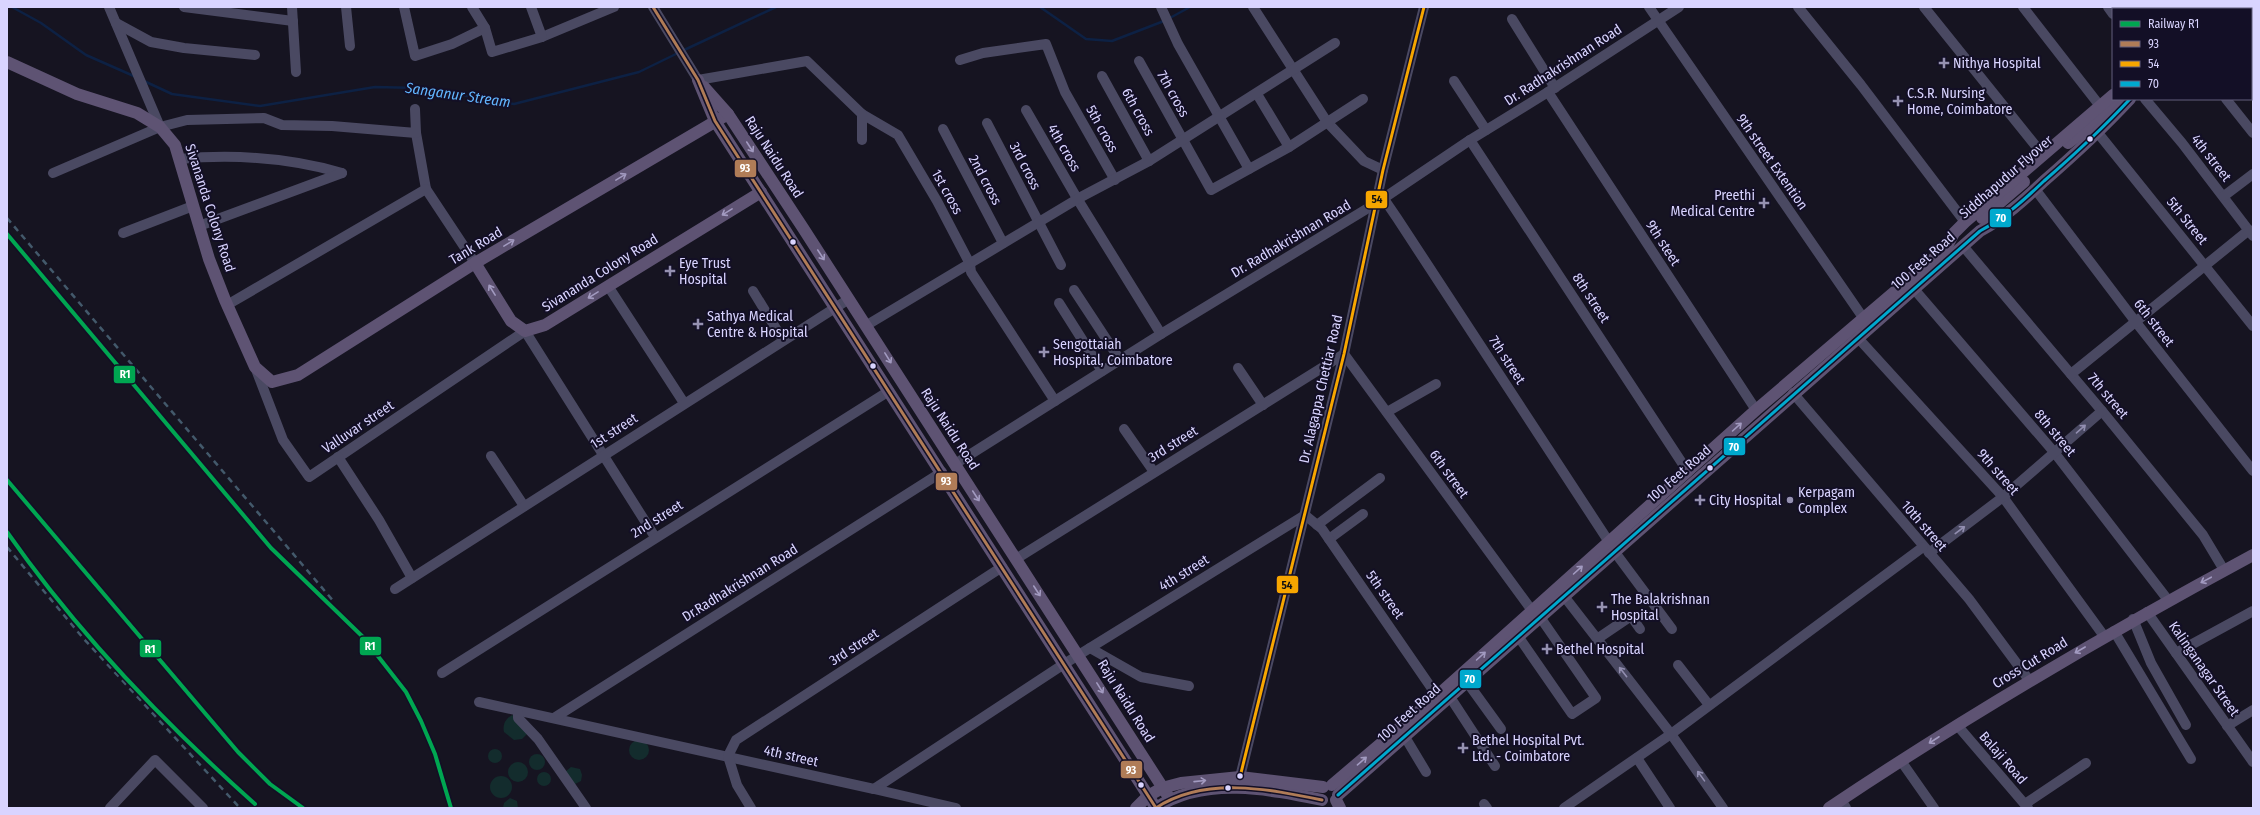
<svg xmlns="http://www.w3.org/2000/svg" width="2260" height="815" viewBox="0 0 2260 815" font-family="'Fira Sans Condensed',sans-serif">
	<rect width="100%" height="100%" fill="#161421"/>
	<!-- green -->
	<g fill="#132c2d">
		<path d="M516,714L528,733L522,739L514,740L504,732C502,723 507,716 516,714Z"/>
		<circle cx="639" cy="750" r="10"/>
		<circle cx="495" cy="756" r="7"/>
		<circle cx="537" cy="762" r="8"/>
		<circle cx="518" cy="772" r="10"/>
		<polygon points="571,767 580,769 582,775 581,781 573,785 565,772"/>
		<circle cx="544" cy="779" r="7"/>
		<circle cx="501" cy="787" r="11"/>
		<polygon points="510,798 517,801 518,808 503,808 504,803"/>
	</g>
	<g fill="none" stroke-linecap="round" stroke-linejoin="round">
		<!-- stream -->
		<g stroke="#0d2144" stroke-width="2.5">
			<polyline points="12,7 41,23 86,55 136,77"/>
			<polyline points="1040,7 1086,39 1112,41 1164,21"/>
			<polyline points="1168,19 1190,7"/>
			<polyline points="682,51 776,7"/>
			<polyline points="144,81 172,94 260,106 375,87 419,88 514,104 639,72 678,53"/>
		</g>
		<!-- minor -->
		<g stroke="#4a4962" stroke-width="10">
			<polyline points="109,7 160,127"/>
			<polyline points="184,7 293,21"/>
			<polyline points="292,7 296,72"/>
			<polyline points="346,7 350,46"/>
			<polyline points="404,7 415,56 452,44 485,28"/>
			<polyline points="472,7 485,28 492,52 542,37 614,7"/>
			<polyline points="531,7 542,37"/>
			<polyline points="653,7 698,80 807,61 862,114 898,135 937,201 970,264 971,272 1055,401"/>
			<polyline points="1161,7 1178,44 1249,169"/>
			<polyline points="1253,7 1327,122 1364,161 1383,170"/>
			<polyline points="1649,7 1864,319"/>
			<polyline points="1798,7 1861,85 1965,222"/>
			<polyline points="1924,7 2043,155"/>
			<polyline points="2023,7 2100,106"/>
			<polyline points="2108,7 2113,14"/>
			<polyline points="2191,7 2192,9"/>
			<polyline points="1512,19 1555,88"/>
			<polyline points="116,23 151,42 184,48 255,55"/>
			<polyline points="960,60 983,53 1046,44 1065,92 1115,180"/>
			<polyline points="1139,61 1211,190 1289,147 1363,99"/>
			<polyline points="1102,76 1149,161"/>
			<polyline points="1454,81 1486,130"/>
			<polyline points="1548,92 1756,410"/>
			<polyline points="1257,94 1289,147"/>
			<polyline points="2145,99 2182,143 2253,236"/>
			<polyline points="2226,99 2253,133"/>
			<polyline points="1026,110 1078,200 1161,334"/>
			<polyline points="862,114 862,140"/>
			<polyline points="987,123 1061,265"/>
			<polyline points="943,129 1003,243"/>
			<polyline points="416,133 426,189"/>
			<polyline points="2098,133 2253,326"/>
			<polyline points="1470,140 1688,472"/>
			<path d="M179,159C233,154 290,158 342,173"/>
			<polyline points="53,173 160,127 187,120 264,118 282,125 332,126 416,133 415,109"/>
			<polyline points="2035,189 2135,321 2253,471"/>
			<polyline points="2224,196 2253,174"/>
			<polyline points="1378,202 1384,199 1397,218 1609,542"/>
			<polyline points="199,226 342,173"/>
			<polyline points="123,233 193,206"/>
			<polyline points="1963,246 2102,411 2203,535 2224,570"/>
			<polyline points="608,286 684,403"/>
			<polyline points="1914,289 2054,452 2168,600"/>
			<polyline points="1074,290 1120,360"/>
			<polyline points="753,291 783,340"/>
			<polyline points="1059,303 1102,371"/>
			<polyline points="227,305 426,189 475,263"/>
			<polyline points="867,325 1079,198 1149,161 1335,43"/>
			<polyline points="1858,338 2003,497 2104,636"/>
			<polyline points="255,367 283,440 309,477 525,331 655,537"/>
			<polyline points="1238,368 1263,405"/>
			<polyline points="2071,374 2249,230"/>
			<polyline points="1793,393 1969,599 2029,680"/>
			<polyline points="1387,412 1436,384"/>
			<polyline points="1124,429 1154,472"/>
			<polyline points="491,456 524,506"/>
			<polyline points="338,457 379,520 412,578"/>
			<polyline points="955,464 1161,334 1378,202 1470,140 1548,92 1679,7"/>
			<polyline points="1317,525 1380,478"/>
			<polyline points="1329,539 1363,514"/>
			<polyline points="1614,551 1672,629"/>
			<polyline points="1929,553 2003,497 2102,411"/>
			<polyline points="1016,559 1344,354 1536,616"/>
			<polyline points="395,589 849,299"/>
			<polyline points="1560,591 1671,734 1723,808"/>
			<polyline points="2147,612 2253,762"/>
			<polyline points="2133,619 2151,663 2186,725"/>
			<polyline points="2114,631 2191,759"/>
			<polyline points="1518,636 1572,714 1596,698 1540,617"/>
			<polyline points="1597,639 1631,616 1640,629"/>
			<polyline points="1090,648 1141,677 1189,686"/>
			<polyline points="2176,653 2253,611"/>
			<polyline points="1678,665 1709,705"/>
			<polyline points="442,673 889,391"/>
			<polyline points="1467,682 1501,729"/>
			<polyline points="1450,697 1495,766"/>
			<polyline points="479,702 874,789 1064,664 1305,515 1322,529 1437,696"/>
			<polyline points="518,712 518,718 538,739 586,808"/>
			<polyline points="554,718 942,472"/>
			<polyline points="1957,725 2028,808"/>
			<polyline points="2227,726 2253,710"/>
			<polyline points="1405,737 1426,772"/>
			<polyline points="1637,758 1670,808"/>
			<polyline points="1901,761 1934,808"/>
			<polyline points="1240,777 1344,354 1383,170 1424,7"/>
			<polyline points="874,789 956,808"/>
			<polyline points="1841,800 1846,808"/>
			<polyline points="1484,804 1487,808"/>
			<polyline points="2025,804 2086,763"/>
			<polyline points="110,808 155,760 203,808"/>
			<polyline points="751,808 737,785 728,756 736,740 1002,567"/>
			<polyline points="1564,808 1671,734 1923,547"/>
		</g>
		<!-- major -->
		<g stroke="#5e5373" stroke-width="12">
			<polyline points="2209,9 2211,7"/>
			<polyline points="2230,9 2232,7"/>
			<polyline points="7,62 77,94 137,113 160,127 175,145 209,259 225,300 255,367 272,382 298,375 475,263 728,114"/>
			<path d="M698,80L715,121L1156,808C1204,776 1269,789 1322,800"/>
			<polyline points="704,87 728,114 803,228 1170,799"/>
			<polyline points="2068,143 2087,129 2120,99"/>
			<polyline points="1982,218 2024,182"/>
			<polyline points="475,263 511,321 525,331 545,325 761,192"/>
			<polyline points="1332,785 1437,696 1756,410 1946,248 1954,233 1965,222 2113,95"/>
			<path d="M1338,795L1980,231C2004,218 2024,200 2044,181C2074,155 2103,128 2130,99"/>
			<polyline points="1336,800 1340,808"/>
			<polyline points="1136,808 1148,796 1162,788 1181,783 1240,777 1323,787"/>
			<path d="M1829,808C1966,716 2108,633 2253,555"/>
		</g>
		<!-- rail -->
		<g stroke="#43596b" stroke-width="2.5" stroke-dasharray="6 5" stroke-linecap="butt">
			<polyline points="7,218 335,603"/>
			<polyline points="7,234 271,548 363,637 406,692 421,721 435,754 451,808"/>
			<polyline points="7,480 238,752 270,784 303,808"/>
			<polyline points="7,547 83,638 240,808"/>
		</g>
		<!-- bus-1 casing -->
		<g stroke="#130f26" stroke-width="6">
			<path id="bus-1" d="M653,7L698,80L715,121L1156,808C1204,776 1269,789 1322,800"/>
		</g>
		<!-- bus-2 casing -->
		<g stroke="#130f26" stroke-width="6">
			<polyline id="bus-2" points="1240,777 1344,354 1383,170 1424,7"/>
		</g>
		<!-- bus-3 casing -->
		<g stroke="#130f26" stroke-width="6">
			<path id="bus-3" d="M1338,795L1980,231C2004,218 2024,200 2044,181C2074,155 2103,128 2130,99"/>
		</g>
		<!-- bus-1 -->
		<use href="#bus-1" stroke="#b07c57" stroke-width="3"/>
		<!-- bus-2 -->
		<use href="#bus-2" stroke="#f7a600" stroke-width="3"/>
		<!-- bus-3 -->
		<use href="#bus-3" stroke="#00a9ce" stroke-width="3"/>
		<!-- rail-1 casing -->
		<g stroke="#130f26" stroke-width="7">
			<g id="rail-1">
				<polyline points="7,234 271,548 363,637 406,692 421,721 435,754 451,808"/>
				<polyline points="7,480 238,752 270,784 303,808"/>
				<path d="M7,532C77,632 164,723 255,804"/>
			</g>
		</g>
		<!-- rail-1 -->
		<use href="#rail-1" stroke="#00a651" stroke-width="4"/>
	</g>
	<!-- one-way arrows -->
	<defs><path id="oneway-shaft" d="M-6 0H5M1.5-3L5.5 0L1.5 3" fill="none" stroke-width="1.6" stroke-linecap="round" stroke-linejoin="round"/></defs>
	<g stroke="#a29ac0">
		<use href="#oneway-shaft" transform="translate(750 147) rotate(57)"/>
		<use href="#oneway-shaft" transform="translate(621 177) rotate(-31)"/>
		<use href="#oneway-shaft" transform="translate(727 212) rotate(148)"/>
		<use href="#oneway-shaft" transform="translate(509 243) rotate(-31)"/>
		<use href="#oneway-shaft" transform="translate(821 255) rotate(57)"/>
		<use href="#oneway-shaft" transform="translate(492 290) rotate(-122)"/>
		<use href="#oneway-shaft" transform="translate(593 295) rotate(148)"/>
		<use href="#oneway-shaft" transform="translate(888 358) rotate(58)"/>
		<use href="#oneway-shaft" transform="translate(1737 427) rotate(-42)"/>
		<use href="#oneway-shaft" transform="translate(976 496) rotate(57)"/>
		<use href="#oneway-shaft" transform="translate(1578 570) rotate(-42)"/>
		<use href="#oneway-shaft" transform="translate(2206 580) rotate(152)"/>
		<use href="#oneway-shaft" transform="translate(1037 591) rotate(57)"/>
		<use href="#oneway-shaft" transform="translate(2080 650) rotate(150)"/>
		<use href="#oneway-shaft" transform="translate(1481 656) rotate(-42)"/>
		<use href="#oneway-shaft" transform="translate(1100 688) rotate(58)"/>
		<use href="#oneway-shaft" transform="translate(1934 740) rotate(147)"/>
		<use href="#oneway-shaft" transform="translate(1362 761) rotate(-41)"/>
		<use href="#oneway-shaft" transform="translate(1200 781) rotate(-6)"/>
	</g>
	<g stroke="#928eb0">
		<use href="#oneway-shaft" transform="translate(2081 429) rotate(-41)"/>
		<use href="#oneway-shaft" transform="translate(1960 530) rotate(-37)"/>
		<use href="#oneway-shaft" transform="translate(1623 672) rotate(-128)"/>
		<use href="#oneway-shaft" transform="translate(1701 776) rotate(-126)"/>
	</g>
	<!-- markers -->
	<g fill="#9591b1" stroke="#130f26" stroke-width="1.5">
		<path d="M1942 57h4v4h4v4h-4v4h-4v-4h-4v-4h4z"/>
		<path d="M1896 95h4v4h4v4h-4v4h-4v-4h-4v-4h4z"/>
		<path d="M1762 197h4v4h4v4h-4v4h-4v-4h-4v-4h4z"/>
		<path d="M668 265h4v4h4v4h-4v4h-4v-4h-4v-4h4z"/>
		<path d="M696 318h4v4h4v4h-4v4h-4v-4h-4v-4h4z"/>
		<path d="M1042 346h4v4h4v4h-4v4h-4v-4h-4v-4h4z"/>
		<path d="M1698 494h4v4h4v4h-4v4h-4v-4h-4v-4h4z"/>
		<circle cx="1790" cy="500" r="4"/>
		<path d="M1600 601h4v4h4v4h-4v4h-4v-4h-4v-4h4z"/>
		<path d="M1545 643h4v4h4v4h-4v4h-4v-4h-4v-4h4z"/>
		<path d="M1461 742h4v4h4v4h-4v4h-4v-4h-4v-4h4z"/>
	</g>
	<g fill="#d9d4ff" stroke="#130f26" stroke-width="1.5">
		<circle cx="2090" cy="139" r="3.5"/>
		<circle cx="793" cy="242" r="3.5"/>
		<circle cx="873" cy="366" r="3.5"/>
		<circle cx="1710" cy="468" r="3.5"/>
		<circle cx="1240" cy="776" r="3.5"/>
		<circle cx="1141" cy="785" r="3.5"/>
		<circle cx="1228" cy="788" r="3.5"/>
	</g>
	<g text-anchor="middle" dominant-baseline="central" stroke-width="4" stroke-linejoin="round" paint-order="stroke">
		<!-- poi labels -->
		<g font-size="14" fill="#d9d4ff" stroke="#130f26" text-anchor="start">
			<text x="1953" y="63">Nithya Hospital</text>
			<text x="1907" y="93">C.S.R. Nursing<tspan x="1907" dy="16">Home, Coimbatore</tspan></text>
			<text x="1755" y="195" text-anchor="end">Preethi<tspan x="1755" dy="16">Medical Centre</tspan></text>
			<text x="679" y="263">Eye Trust<tspan x="679" dy="16">Hospital</tspan></text>
			<text x="707" y="316">Sathya Medical<tspan x="707" dy="16">Centre &amp; Hospital</tspan></text>
			<text x="1053" y="344">Sengottaiah<tspan x="1053" dy="16">Hospital, Coimbatore</tspan></text>
			<text x="1798" y="492">Kerpagam<tspan x="1798" dy="16">Complex</tspan></text>
			<text x="1709" y="500">City Hospital</text>
			<text x="1611" y="599">The Balakrishnan<tspan x="1611" dy="16">Hospital</tspan></text>
			<text x="1556" y="649">Bethel Hospital</text>
			<text x="1472" y="740">Bethel Hospital Pvt.<tspan x="1472" dy="16">Ltd. - Coimbatore</tspan></text>
		</g>
		<!-- street labels -->
		<g font-size="14" fill="#d9d4ff" stroke="#130f26">
			<text transform="translate(1563 65) rotate(-33)">Dr. Radhakrishnan Road</text>
			<text transform="translate(1173 94) rotate(61)">7th cross</text>
			<text transform="translate(1138 112) rotate(61)">6th cross</text>
			<text transform="translate(1102 129) rotate(61)">5th cross</text>
			<text transform="translate(1064 148) rotate(60)">4th cross</text>
			<text transform="translate(774 157) rotate(57)">Raju Naidu Road</text>
			<text transform="translate(2211 158) rotate(52)">4th street</text>
			<text transform="translate(1772 162) rotate(55)">9th street Extention</text>
			<text transform="translate(1025 166) rotate(63)">3rd cross</text>
			<text transform="translate(2006 177) rotate(-41)">Siddhapudur Flyover</text>
			<text transform="translate(985 180) rotate(62)">2nd cross</text>
			<text transform="translate(947 192) rotate(61)">1st cross</text>
			<text transform="translate(210 208) rotate(72)">Sivananda Colony Road</text>
			<text transform="translate(2187 221) rotate(51)">5th Street</text>
			<text transform="translate(1291 239) rotate(-31)">Dr. Radhakrishnan Road</text>
			<text transform="translate(1663 243) rotate(57)">9th steet</text>
			<text transform="translate(476 246) rotate(-31)">Tank Road</text>
			<text transform="translate(1923 261) rotate(-41)">100 Feet Road</text>
			<text transform="translate(600 273) rotate(-32)">Sivananda Colony Road</text>
			<text transform="translate(1591 298) rotate(57)">8th street</text>
			<text transform="translate(2154 323) rotate(52)">6th street</text>
			<text transform="translate(1507 360) rotate(57)">7th street</text>
			<text transform="translate(1321 389) rotate(-77)">Dr. Alagappa Chettiar Road</text>
			<text transform="translate(2108 396) rotate(50)">7th street</text>
			<text transform="translate(358 427) rotate(-34)">Valluvar street</text>
			<text transform="translate(950 429) rotate(57)">Raju Naidu Road</text>
			<text transform="translate(614 431) rotate(-33)">1st street</text>
			<text transform="translate(2055 433) rotate(50)">8th street</text>
			<text transform="translate(1173 444) rotate(-32)">3rd street</text>
			<text transform="translate(1998 472) rotate(49)">9th street</text>
			<text transform="translate(1449 474) rotate(54)">6th street</text>
			<text transform="translate(1679 474) rotate(-41)">100 Feet Road</text>
			<text transform="translate(657 519) rotate(-32)">2nd street</text>
			<text transform="translate(1924 526) rotate(49)">10th street</text>
			<text transform="translate(1184 573) rotate(-32)">4th street</text>
			<text transform="translate(740 583) rotate(-32)">Dr.Radhakrishnan Road</text>
			<text transform="translate(1385 595) rotate(55)">5th street</text>
			<text transform="translate(854 647) rotate(-33)">3rd street</text>
			<text transform="translate(2030 663) rotate(-31)">Cross Cut Road</text>
			<text transform="translate(2204 669) rotate(55)">Kalinganagar Street</text>
			<text transform="translate(1126 701) rotate(58)">Raju Naidu Road</text>
			<text transform="translate(1409 713) rotate(-42)">100 Feet Road</text>
			<text transform="translate(791 756) rotate(13)">4th street</text>
			<text transform="translate(2003 758) rotate(49)">Balaji Road</text>
		</g>
		<!-- water labels -->
		<g font-size="15" font-style="italic" fill="#62b6ff" stroke="#130f26">
			<text transform="translate(458 95) rotate(8)">Sanganur Stream</text>
		</g>
	</g>
	<g stroke="#130f26" stroke-width="1.5">
		<rect x="734" y="159" width="23" height="19" rx="4" fill="#b07c57"/>
		<rect x="1365" y="190" width="23" height="19" rx="4" fill="#f7a600"/>
		<rect x="1989" y="208" width="23" height="20" rx="4" fill="#00a9ce"/>
		<rect x="113" y="365" width="23" height="19" rx="4" fill="#00a651"/>
		<rect x="1723" y="437" width="23" height="19" rx="4" fill="#00a9ce"/>
		<rect x="935" y="472" width="23" height="19" rx="4" fill="#b07c57"/>
		<rect x="1276" y="575" width="23" height="19" rx="4" fill="#f7a600"/>
		<rect x="359" y="636" width="23" height="20" rx="4" fill="#00a651"/>
		<rect x="139" y="639" width="23" height="19" rx="4" fill="#00a651"/>
		<rect x="1459" y="669" width="23" height="20" rx="4" fill="#00a9ce"/>
		<rect x="1120" y="760" width="23" height="19" rx="4" fill="#b07c57"/>
	</g>
	<g font-size="11" text-anchor="middle" font-weight="bold" fill="#fff">
		<text x="745" y="172">93</text>
		<text x="2001" y="222">70</text>
		<text x="125" y="378">R1</text>
		<text x="1734" y="451">70</text>
		<text x="946" y="485">93</text>
		<text x="370" y="650">R1</text>
		<text x="150" y="653">R1</text>
		<text x="1470" y="683">70</text>
		<text x="1131" y="774">93</text>
	</g>
	<g font-size="11" text-anchor="middle" font-weight="bold" fill="#111">
		<text x="1377" y="203">54</text>
		<text x="1287" y="589">54</text>
	</g>
	<!-- border -->
	<rect width="2260" height="815" fill="none" stroke="#d9d4ff" stroke-width="16"/>
	<!-- legend -->
	<rect x="2112" y="8" width="140" height="92" fill="#130f26" stroke="#625e7d"/>
	<rect x="2120" y="21" width="20" height="6" fill="#00a651" stroke="#625e7d"/>
	<text x="2148" y="28" font-size="12" fill="#d9d4ff">Railway R1</text>
	<rect x="2120" y="41" width="20" height="6" fill="#b07c57" stroke="#625e7d"/>
	<text x="2148" y="48" font-size="12" fill="#d9d4ff">93</text>
	<rect x="2120" y="61" width="20" height="6" fill="#f7a600" stroke="#625e7d"/>
	<text x="2148" y="68" font-size="12" fill="#d9d4ff">54</text>
	<rect x="2120" y="81" width="20" height="6" fill="#00a9ce" stroke="#625e7d"/>
	<text x="2148" y="88" font-size="12" fill="#d9d4ff">70</text>
</svg>
